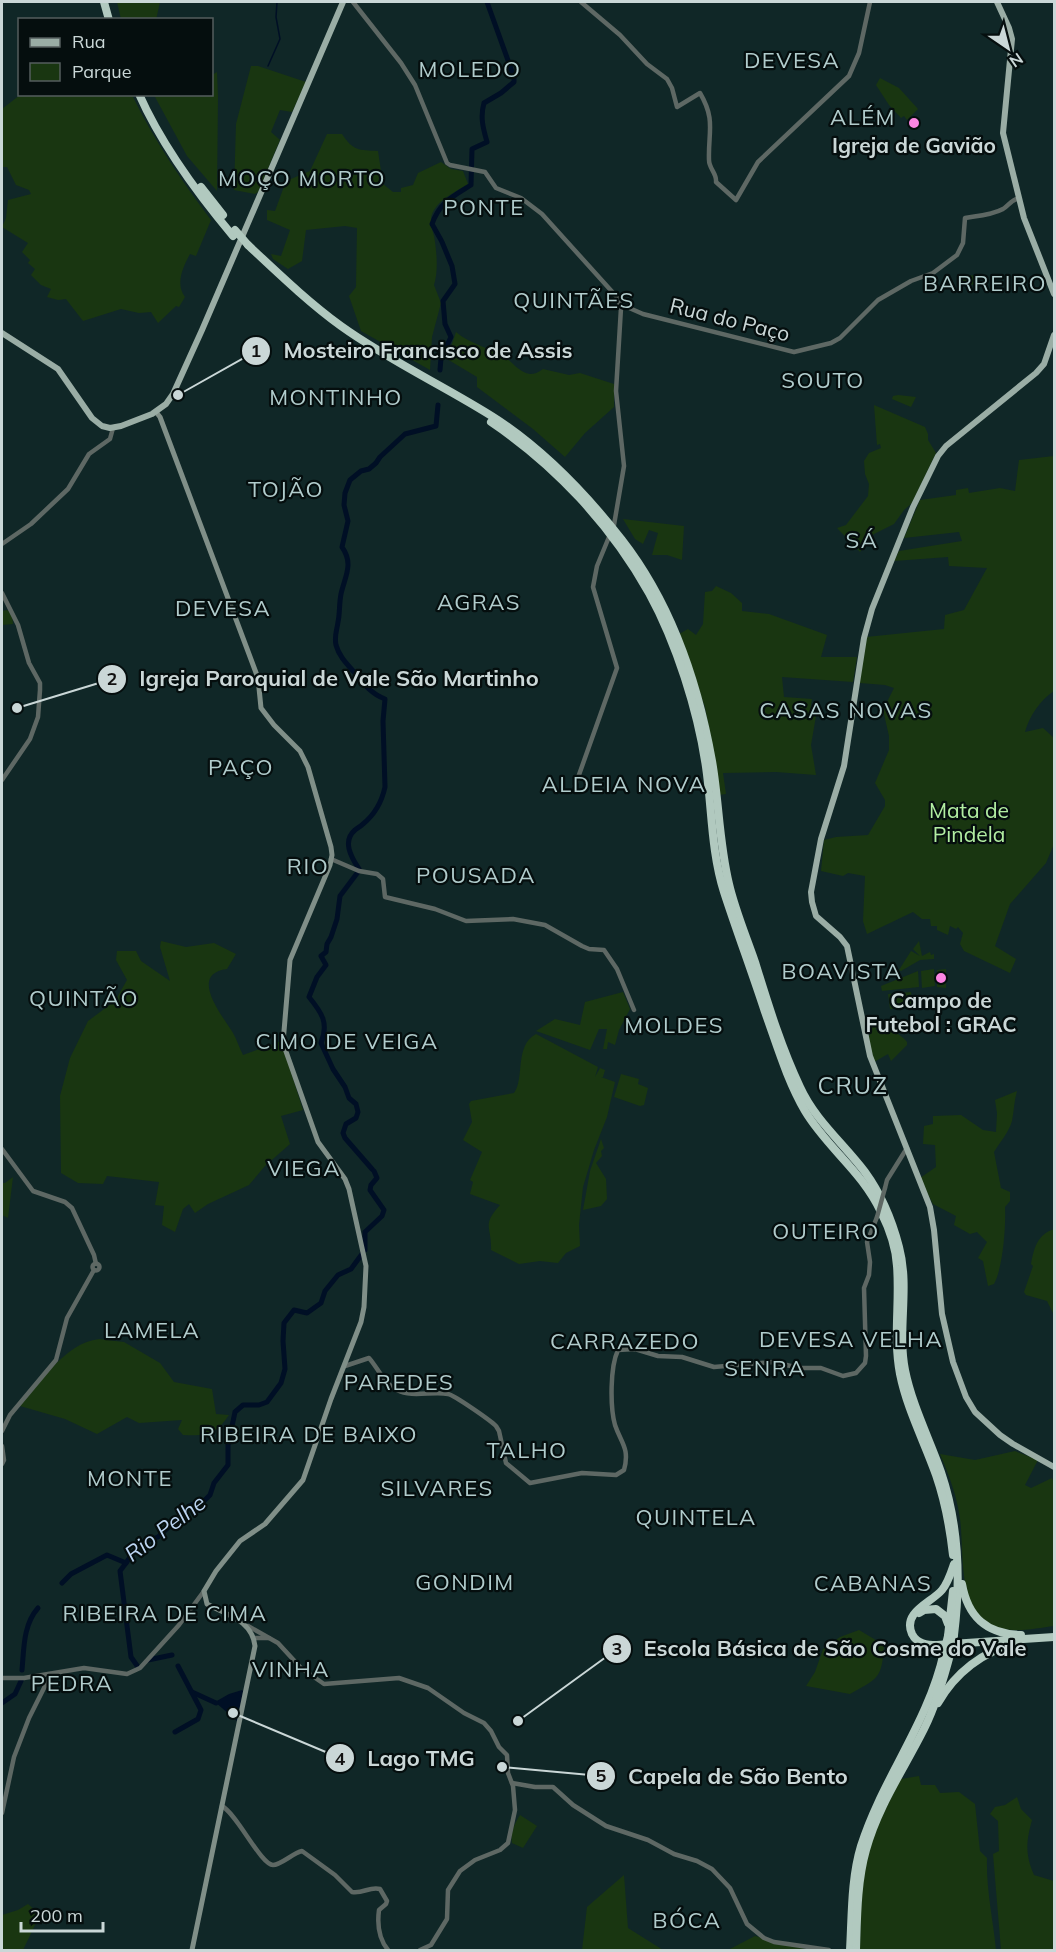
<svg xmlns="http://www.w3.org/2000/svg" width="1056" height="1952" viewBox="0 0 1056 1952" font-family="Mulish,sans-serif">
	<rect width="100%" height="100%" fill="#102727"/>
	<!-- green -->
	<g fill="#193611">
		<polygon points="117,2 160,2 156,20 121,19"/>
		<polygon points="251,66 258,66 306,82 292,112 280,110 271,132 280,140 258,192 255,194 234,190 236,124"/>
		<polygon points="217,72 218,97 217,191 187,156 154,95 212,94 212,75"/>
		<polygon points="880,78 899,88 918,109 907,120 904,116 901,118 889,105 876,85"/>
		<path d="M20,95H132C154,140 181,180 211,220L196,256L190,254C183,267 175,284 185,297L179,307L176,306L158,323L151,312L139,313L121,309L83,321L66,299L58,300L47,297L51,289L41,285L31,275L35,269L28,263L30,260L22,252L28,243L2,227L6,218L8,200L31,194L29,190L16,185L7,167H2V109Z"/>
		<path d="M327,134H342C353,151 359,150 378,151L383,184L393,192H401V188L413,185L418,173L441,162L451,169L463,171L468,184C457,191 441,198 434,210C427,221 434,231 435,242C437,256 438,272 434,285L441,303L432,337L430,370L361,331L349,296L356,287L357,228L345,226L306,230L302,261L288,269L273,259L271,254L281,256L290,230L267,220V210L275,211L286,181L310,171Z"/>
		<polygon points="960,274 977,276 976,285 959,283"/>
		<path d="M456,332C470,344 490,348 506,358C513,363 520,373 530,374C535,374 539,372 543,369L569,375L580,373L614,384V407L585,433L565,457L533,429L477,387V377L447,359Z"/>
		<polygon points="898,395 916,397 911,407 892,399 893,396"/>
		<polygon points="874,405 925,427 928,434 928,440 936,453 912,503 904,510 894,524 874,534 860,552 837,528 846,525 868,496 869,484 865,474 864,461 869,453 881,448 880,444 877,445"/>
		<path d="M1054,456V691C1040,700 1029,717 1025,732L1043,728L1054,738V844L1046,863L1010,904L995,946L1016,959L1010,973L964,951L960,944L963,933L958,927L956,929L950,926L948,935L937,930V926H931L930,919H922L913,912L867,934L863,921L865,876L848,873L843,876L821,871L824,840L836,837L868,835L885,806V800L875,783L889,750V736L883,710L894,688L885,685L860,683L859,678L866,637L944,629L945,615L964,610L987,568L949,566L948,557L894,561L899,551L962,541L959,532L904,538L920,500L956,495V490L968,488L969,493L1000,488L1015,491L1019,460Z"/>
		<polygon points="623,519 684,526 682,560 667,555 652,555 658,533 649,530 643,544 635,539"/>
		<polygon points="716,586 731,593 742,603 742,611 769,614 827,635 821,657 857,657 853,682 782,677 784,697 812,699 810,712 816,716 811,745 816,775 776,772 723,773 726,794 719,795 715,761 705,707 679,634 688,629 696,635 703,624 705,592 712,591"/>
		<polygon points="7,610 12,614 13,624 2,625 2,611"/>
		<path d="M161,941L186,947L214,943L236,954L227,969C188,974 222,1015 233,1033C237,1040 239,1047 243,1055L281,1041L303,1110L281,1116L290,1144L265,1166L249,1185L208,1204L195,1213L189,1204L183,1209L175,1232L162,1225L164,1206L155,1205L159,1182L107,1176L103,1184L78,1183L61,1173L60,1096L70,1058L88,1021L115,1001L127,980L116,960L117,951H136L141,961L170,981L160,947Z"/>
		<polygon points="919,941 922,956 930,952 931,955 934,954 934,959 920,960 901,971 899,970 911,951 920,956 913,949"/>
		<polygon points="934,969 935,986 922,988 921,971"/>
		<polygon points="946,969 946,988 937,987 937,970"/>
		<polygon points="918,971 919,987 882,991 881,986"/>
		<polygon points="623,992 630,1009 619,1030 615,1045 608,1042 607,1049 603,1049 607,1029 599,1029 590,1050 536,1031 555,1019 580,1025 585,1002"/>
		<polygon points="911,992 913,1006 890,1009 888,994"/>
		<path d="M877,1022L878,1027L875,1030C887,1027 900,1033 907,1042V1045L891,1061L888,1054L874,1062L868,1037L870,1034L867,1031L866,1024Z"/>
		<path d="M536,1034L598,1067L595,1077L600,1068L605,1070L603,1077H601L615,1082L607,1117L594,1150L583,1187L579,1225L580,1246L566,1253L558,1263L540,1261L519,1264L491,1250C492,1226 481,1226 500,1205L470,1194L473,1182L470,1180L482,1152L463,1140L472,1122L469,1104L471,1101L514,1093C525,1078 514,1046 536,1034Z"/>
		<polygon points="621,1074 639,1079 638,1084 648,1088 644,1105 640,1106 614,1097"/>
		<path d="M1017,1091C1014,1101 1014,1111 1012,1121C1009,1132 1000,1142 994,1152L1001,1188L1010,1192V1201L1005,1207C1006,1226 1003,1268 994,1284L988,1286L983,1261L978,1258L987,1242L977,1232L970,1234L954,1225L956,1216L933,1204L920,1178L936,1167L935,1145L923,1144L924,1126L933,1124V1116L961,1115L983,1130L996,1132L997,1113L995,1100Z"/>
		<polygon points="601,1139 604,1148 601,1151 602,1156 596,1163 606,1179 607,1199 601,1206 583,1210 590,1171"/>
		<polygon points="13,1177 8,1218 2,1215 2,1183 5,1183"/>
		<path d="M1054,1229V1315L1047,1301L1026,1295L1024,1292L1033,1266L1031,1264C1034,1248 1037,1235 1054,1229Z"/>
		<path d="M99,1339L124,1342L160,1363L174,1382L212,1389L216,1414L229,1415C215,1435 208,1436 183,1435L178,1429L182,1420L139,1423L127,1417L97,1434L65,1419L20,1406C41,1382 65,1343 99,1339Z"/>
		<path d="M1015,1451L1038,1460L1025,1485L1031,1488L1052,1478L1054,1483V1626C1039,1628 1019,1632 1004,1629C955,1621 965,1555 960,1519C957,1496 949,1475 940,1454L975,1460Z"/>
		<path d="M859,1630L884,1645C882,1679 878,1678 850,1694L806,1686L815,1672L823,1649L840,1637Z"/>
		<path d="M919,1776L921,1785H935L940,1793L959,1792L975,1804L980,1851L987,1858C986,1889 993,1919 996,1950H860C861,1921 860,1879 868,1852C876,1826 889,1802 901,1779Z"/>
		<path d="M1017,1797L1021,1809L1032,1820C1026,1842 1025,1854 1034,1875L1054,1881V1950H1001L993,1854L999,1851L998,1821L990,1814L995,1807L1005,1805Z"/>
		<path d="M520,1815L537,1826L523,1848L512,1843C510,1832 515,1823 520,1815Z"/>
		<polygon points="624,1875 628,1928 663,1950 582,1950 587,1907"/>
		<polygon points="28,1904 36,1911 36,1923 23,1950 2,1950 2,1915 18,1910"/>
		<polygon points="755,1936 810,1950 728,1950"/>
	</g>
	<!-- water -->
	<polygon fill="#000f25" points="242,1690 243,1691 237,1721 215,1702 229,1694"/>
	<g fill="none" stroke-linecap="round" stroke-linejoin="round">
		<!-- stream -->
		<polyline stroke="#000f25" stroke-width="1.5" points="268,66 280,39 276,17 277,2"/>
		<!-- river -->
		<g stroke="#000f25" stroke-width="5">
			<path d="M441,240L432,224C440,202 452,197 471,185L472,149L487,142C483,128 480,117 484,103L501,93L514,82V77L487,2"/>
			<polyline points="440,370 441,358 451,337 445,324 443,301 455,284 452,266 442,242"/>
			<path d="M359,869C351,857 342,841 355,830C357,828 360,827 363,824C374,815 382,801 385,787L383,721L385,699C371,694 363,683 354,672C346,663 339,656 336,645C334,636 337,630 338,622C340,613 339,604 341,594C345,576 354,564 342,547L348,521L344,505L345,493L350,480L361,471L369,469L376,463L380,457L405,434L436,426L438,405"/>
			<path d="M358,872L340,896L337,919L331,937L327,944L326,952L321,956L326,965L317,977L309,997C322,1013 329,1023 321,1043L333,1069L345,1087L349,1098L356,1104L358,1112L356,1118L346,1124L343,1133L345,1138L372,1169"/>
			<polyline points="365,1250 365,1232 382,1216 384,1210 370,1190 371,1185 377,1178 374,1171"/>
			<polyline points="126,1563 120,1571 131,1657 138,1667"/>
			<polyline points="62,1583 71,1574 107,1555 126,1563 140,1543 158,1537 185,1512 189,1506 198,1502 201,1504 210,1495 214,1483 228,1465 228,1445 235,1412 243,1405 259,1405 267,1402 281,1383 285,1369 283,1341 284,1323 294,1310 307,1313 321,1303 325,1291 338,1275 351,1269 362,1254"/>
			<polyline points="148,1660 172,1655"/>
			<path d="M22,1670C24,1649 23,1625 38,1608"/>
			<polyline points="192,1692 216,1703"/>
			<polyline points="2,1703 15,1694 21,1681"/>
			<polyline points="175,1732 198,1719 201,1710 178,1666"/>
		</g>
		<!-- tertiary -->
		<g stroke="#5e6864" stroke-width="4.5">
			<path d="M353,2L401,63L415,85L447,163L450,165L485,172L496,188L521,198L542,214L616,296L620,301L619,305L621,308L627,307L643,314L794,352L831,343L840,338L878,300L911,281L933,273L957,255L963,243L965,218C977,216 992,215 1003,209C1009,205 1011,200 1019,198"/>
			<path d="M581,2L620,35L647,64L667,79L672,88L677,107L700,93C716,120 708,132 709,160C709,169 717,173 716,182L736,200L758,162L849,76L859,53L870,2"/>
			<polyline points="614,525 624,466 616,391 621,308"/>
			<polyline points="2,544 31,524 68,489 89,454 110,439 113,428"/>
			<polyline points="2,593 18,625 29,663 40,683 40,690 38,717 30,739 2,780"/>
			<polyline points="575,786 617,668 593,587 597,566 609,537"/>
			<polyline points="331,859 359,871 377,874 383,879 385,897 435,909 466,921 513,919 545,925 582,946 589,949 604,950 617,969 634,1010"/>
			<polyline points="2,1149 33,1191 65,1202 72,1208 94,1255 96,1264"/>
			<polyline points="885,1188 887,1180 907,1148"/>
			<circle cx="96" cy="1267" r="3.5"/>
			<path d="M345,1366L369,1358C378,1368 384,1384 397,1390C412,1398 432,1391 448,1394C454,1395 490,1420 496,1426L499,1431L506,1463L530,1483L582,1473L616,1475L624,1470C630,1448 621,1443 615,1425C610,1407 610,1367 618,1350L635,1349L658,1356L682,1357L714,1367L774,1362L799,1368H821L843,1376L856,1373L865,1363L866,1356L864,1288L869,1275L870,1262L867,1242L877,1217"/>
			<polyline points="2,1431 10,1415 56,1360 67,1318 94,1270"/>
			<polyline points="2,1446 4,1460 2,1464"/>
			<polyline points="248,1626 278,1643 301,1668 324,1684 399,1678 428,1688 464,1713 484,1723 491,1731 499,1747 507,1755 508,1773 513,1786 515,1810 508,1843 500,1850 475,1860 460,1871 448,1890 447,1919 431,1945 420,1950"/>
			<polyline points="254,1638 269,1638"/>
			<polyline points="2,1678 24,1678 84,1668 127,1674 140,1668 179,1625 204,1591"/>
			<polyline points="512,1783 535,1787 553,1787 573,1805 606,1826 648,1840 674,1854 697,1861 712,1869 730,1888 747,1924 764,1938 774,1942 829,1950"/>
			<path d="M222,1806C237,1814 261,1865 273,1865C281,1865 293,1853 302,1851L335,1875L352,1892C363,1894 370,1886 380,1889L387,1901L386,1904L379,1910C377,1925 379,1939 388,1950"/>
			<polyline points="2,1813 14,1757 29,1718 51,1674"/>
		</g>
		<!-- secondary -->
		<path stroke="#808f88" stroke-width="5" d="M156,412L160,417L258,678L261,708L274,725L300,751L308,767L331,847L332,855L330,865L290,960L283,1043L318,1142L345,1179L349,1189L366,1266L364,1307L361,1322L331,1399L303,1480L265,1524L240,1541L216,1571L204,1591L207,1604C227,1615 252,1620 255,1646L192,1950"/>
		<!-- primary -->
		<g stroke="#9aada5" stroke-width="6">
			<polyline points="997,2 1009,28 1012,39 1003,133 1024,218 1054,294"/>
			<polyline points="2,333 58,369 92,418 102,426 110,428 121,426 152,414 166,404 173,394 202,330 343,2"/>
			<polyline points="1054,335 1044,364 1036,373 946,446 938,456 913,507 872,609 864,638 844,766 821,839 811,892 812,902 816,916 840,937 847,946 870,1056 930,1207 934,1230 942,1314 953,1362 966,1397 975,1412 1000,1435 1013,1444 1054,1467"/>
		</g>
		<!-- motorway -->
		<g stroke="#b1c9bf" stroke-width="8">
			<polyline points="104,2 109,20"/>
			<path d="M139,94C162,146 197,193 233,236"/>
			<polyline points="201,187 223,215"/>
			<path d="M248,245C278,273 308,302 341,326C391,362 447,387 498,420C546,452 587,495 622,540C671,603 698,683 712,761C719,801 719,843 729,884C735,910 746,936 755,962C768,1004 781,1047 800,1087C815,1120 843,1143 865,1172C881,1194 892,1220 899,1247C910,1288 897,1329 905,1370C912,1405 929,1438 941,1472C959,1525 961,1580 954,1635"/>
			<path d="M491,422C555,465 611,525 649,593C676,642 698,711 706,767C712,808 711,851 724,892C737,932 752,972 765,1012C777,1045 787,1080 805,1111C827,1148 862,1171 881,1212C889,1228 896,1248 897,1266C900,1302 893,1338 900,1374C907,1409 924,1441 936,1475C945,1501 950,1528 953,1555"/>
			<path d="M954,1564C951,1573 948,1583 942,1590C931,1603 902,1612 912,1634C917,1644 927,1645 937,1645L1054,1637"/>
			<path d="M962,1584C968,1618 987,1634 1021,1635"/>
			<polyline points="919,1613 924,1610 936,1609 945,1616 948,1624"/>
			<polyline points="948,1636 953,1591"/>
			<path d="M938,1703C955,1673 983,1651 1017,1643"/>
			<path d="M850,1950C852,1916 851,1879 861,1846C883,1777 928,1724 944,1652"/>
			<path d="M856,1950C857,1917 857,1882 866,1850C878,1806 904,1769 924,1729C936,1705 944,1678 951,1651"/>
		</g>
		<!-- tertiary-bridge -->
		<polyline stroke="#5e6864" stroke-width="4.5" points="877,1217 885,1188"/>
		<!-- motorway-bridge -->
		<g stroke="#b1c9bf" stroke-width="8">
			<polyline points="235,230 248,245"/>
			<polyline points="951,1651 954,1635"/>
			<polyline points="944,1652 948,1636"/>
		</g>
	</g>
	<!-- markers -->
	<g fill="#fc86e3" stroke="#050e0e" stroke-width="2">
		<circle cx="914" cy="123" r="6"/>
		<circle cx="941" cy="978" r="6"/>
	</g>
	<g text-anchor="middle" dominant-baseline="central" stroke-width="4.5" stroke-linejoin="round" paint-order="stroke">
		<!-- poi labels -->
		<g font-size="21" font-weight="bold" fill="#cad7d7" stroke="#050e0e">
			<text x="914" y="145">Igreja de Gavião</text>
			<text x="941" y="1000">Campo de<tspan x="941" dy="24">Futebol : GRAC</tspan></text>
		</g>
		<!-- street labels -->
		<g font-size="21" fill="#cad7d7" stroke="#050e0e">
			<text transform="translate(730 319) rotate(14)">Rua do Paço</text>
		</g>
		<!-- park labels -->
		<g font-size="21" fill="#b2eea2" stroke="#050e0e">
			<text x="969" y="810">Mata de<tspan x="969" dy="24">Pindela</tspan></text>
		</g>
		<!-- neighbourhood labels -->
		<g font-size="22" letter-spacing="1.5" fill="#b1cccc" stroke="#050e0e">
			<text x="792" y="60">DEVESA</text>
			<text x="470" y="69">MOLEDO</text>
			<text x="863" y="117">ALÉM</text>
			<text x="302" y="178">MOÇO MORTO</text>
			<text x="484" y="207">PONTE</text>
			<text x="985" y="283">BARREIRO</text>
			<text x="574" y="300">QUINTÃES</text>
			<text x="823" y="380">SOUTO</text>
			<text x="336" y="397">MONTINHO</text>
			<text x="286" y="489">TOJÃO</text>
			<text x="862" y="540">SÁ</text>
			<text x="479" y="602">AGRAS</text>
			<text x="223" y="608">DEVESA</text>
			<text x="846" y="710">CASAS NOVAS</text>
			<text x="241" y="767">PAÇO</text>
			<text x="624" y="784">ALDEIA NOVA</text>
			<text x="308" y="866">RIO</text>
			<text x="476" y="875">POUSADA</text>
			<text x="842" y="971">BOAVISTA</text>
			<text x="84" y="998">QUINTÃO</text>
			<text x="674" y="1025">MOLDES</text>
			<text x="347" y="1041">CIMO DE VEIGA</text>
			<text x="304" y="1168">VIEGA</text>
			<text x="826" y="1231">OUTEIRO</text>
			<text x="152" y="1330">LAMELA</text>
			<text x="851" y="1339">DEVESA VELHA</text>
			<text x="625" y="1341">CARRAZEDO</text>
			<text x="765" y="1368">SENRA</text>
			<text x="399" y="1382">PAREDES</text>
			<text x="309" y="1434">RIBEIRA DE BAIXO</text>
			<text x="527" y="1450">TALHO</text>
			<text x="130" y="1478">MONTE</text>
			<text x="437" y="1488">SILVARES</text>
			<text x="696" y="1517">QUINTELA</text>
			<text x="465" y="1582">GONDIM</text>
			<text x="873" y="1583">CABANAS</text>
			<text x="165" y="1613">RIBEIRA DE CIMA</text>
			<text x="291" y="1669">VINHA</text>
			<text x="72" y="1683">PEDRA</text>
			<text x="687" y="1920">BÓCA</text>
		</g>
		<!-- water labels -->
		<g font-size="22" font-style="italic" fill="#bbd4f1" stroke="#050e0e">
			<text transform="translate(165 1528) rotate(-37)">Rio Pelhe</text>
		</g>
		<!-- quarter labels -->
		<g font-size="24" letter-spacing="1.5" fill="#b1cccc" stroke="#050e0e">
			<text x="853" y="1085">CRUZ</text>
		</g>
	</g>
	<!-- callouts -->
	<path fill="none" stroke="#cad7d7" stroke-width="2" d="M178 395L256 351M17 708L112 679M518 1721L617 1649M233 1713L340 1758M502 1767L601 1776"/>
	<g fill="#cad7d7" stroke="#050e0e" stroke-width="2">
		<circle cx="178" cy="395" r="6"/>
		<circle cx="17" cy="708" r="6"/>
		<circle cx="518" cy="1721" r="6"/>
		<circle cx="233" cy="1713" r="6"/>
		<circle cx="502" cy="1767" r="6"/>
		<circle cx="256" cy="351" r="15"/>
		<circle cx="112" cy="679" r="15"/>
		<circle cx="617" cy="1649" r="15"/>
		<circle cx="340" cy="1758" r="15"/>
		<circle cx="601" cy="1776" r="15"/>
	</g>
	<g font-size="18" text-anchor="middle" font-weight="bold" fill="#111">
		<text x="256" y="357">1</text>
		<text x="112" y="685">2</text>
		<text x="617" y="1655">3</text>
		<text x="340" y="1765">4</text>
		<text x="601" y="1782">5</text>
	</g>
	<g font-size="22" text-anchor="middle" font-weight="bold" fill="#cad7d7" stroke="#050e0e" stroke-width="4.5" stroke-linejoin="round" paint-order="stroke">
		<text x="428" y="358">Mosteiro Francisco de Assis</text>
		<text x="339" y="686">Igreja Paroquial de Vale São Martinho</text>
		<text x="835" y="1656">Escola Básica de São Cosme do Vale</text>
		<text x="421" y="1766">Lago TMG</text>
		<text x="738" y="1784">Capela de São Bento</text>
	</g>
	<!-- border -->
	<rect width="1056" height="1952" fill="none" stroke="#cad7d7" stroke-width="6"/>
	<!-- legend -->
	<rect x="18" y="18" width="195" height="78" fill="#050e0e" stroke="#545e5e" stroke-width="1.5"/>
	<rect x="30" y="38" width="30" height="9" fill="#9aada5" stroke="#545e5e" stroke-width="1.5"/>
	<text x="72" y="48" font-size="18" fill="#cad7d7">Rua</text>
	<rect x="30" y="63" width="30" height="18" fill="#193611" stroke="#545e5e" stroke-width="1.5"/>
	<text x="72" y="78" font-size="18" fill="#cad7d7">Parque</text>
	<!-- north arrow -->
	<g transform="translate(1008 48) rotate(145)" stroke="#050e0e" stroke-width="4.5" paint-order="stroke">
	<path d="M0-4.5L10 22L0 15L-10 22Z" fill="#cad7d7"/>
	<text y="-9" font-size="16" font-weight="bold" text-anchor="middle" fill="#cad7d7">N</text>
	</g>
	<!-- scale -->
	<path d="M21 1922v9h82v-9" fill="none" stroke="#cad7d7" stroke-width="3"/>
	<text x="30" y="1922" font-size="18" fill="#cad7d7" stroke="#050e0e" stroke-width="4.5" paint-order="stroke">200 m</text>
</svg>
